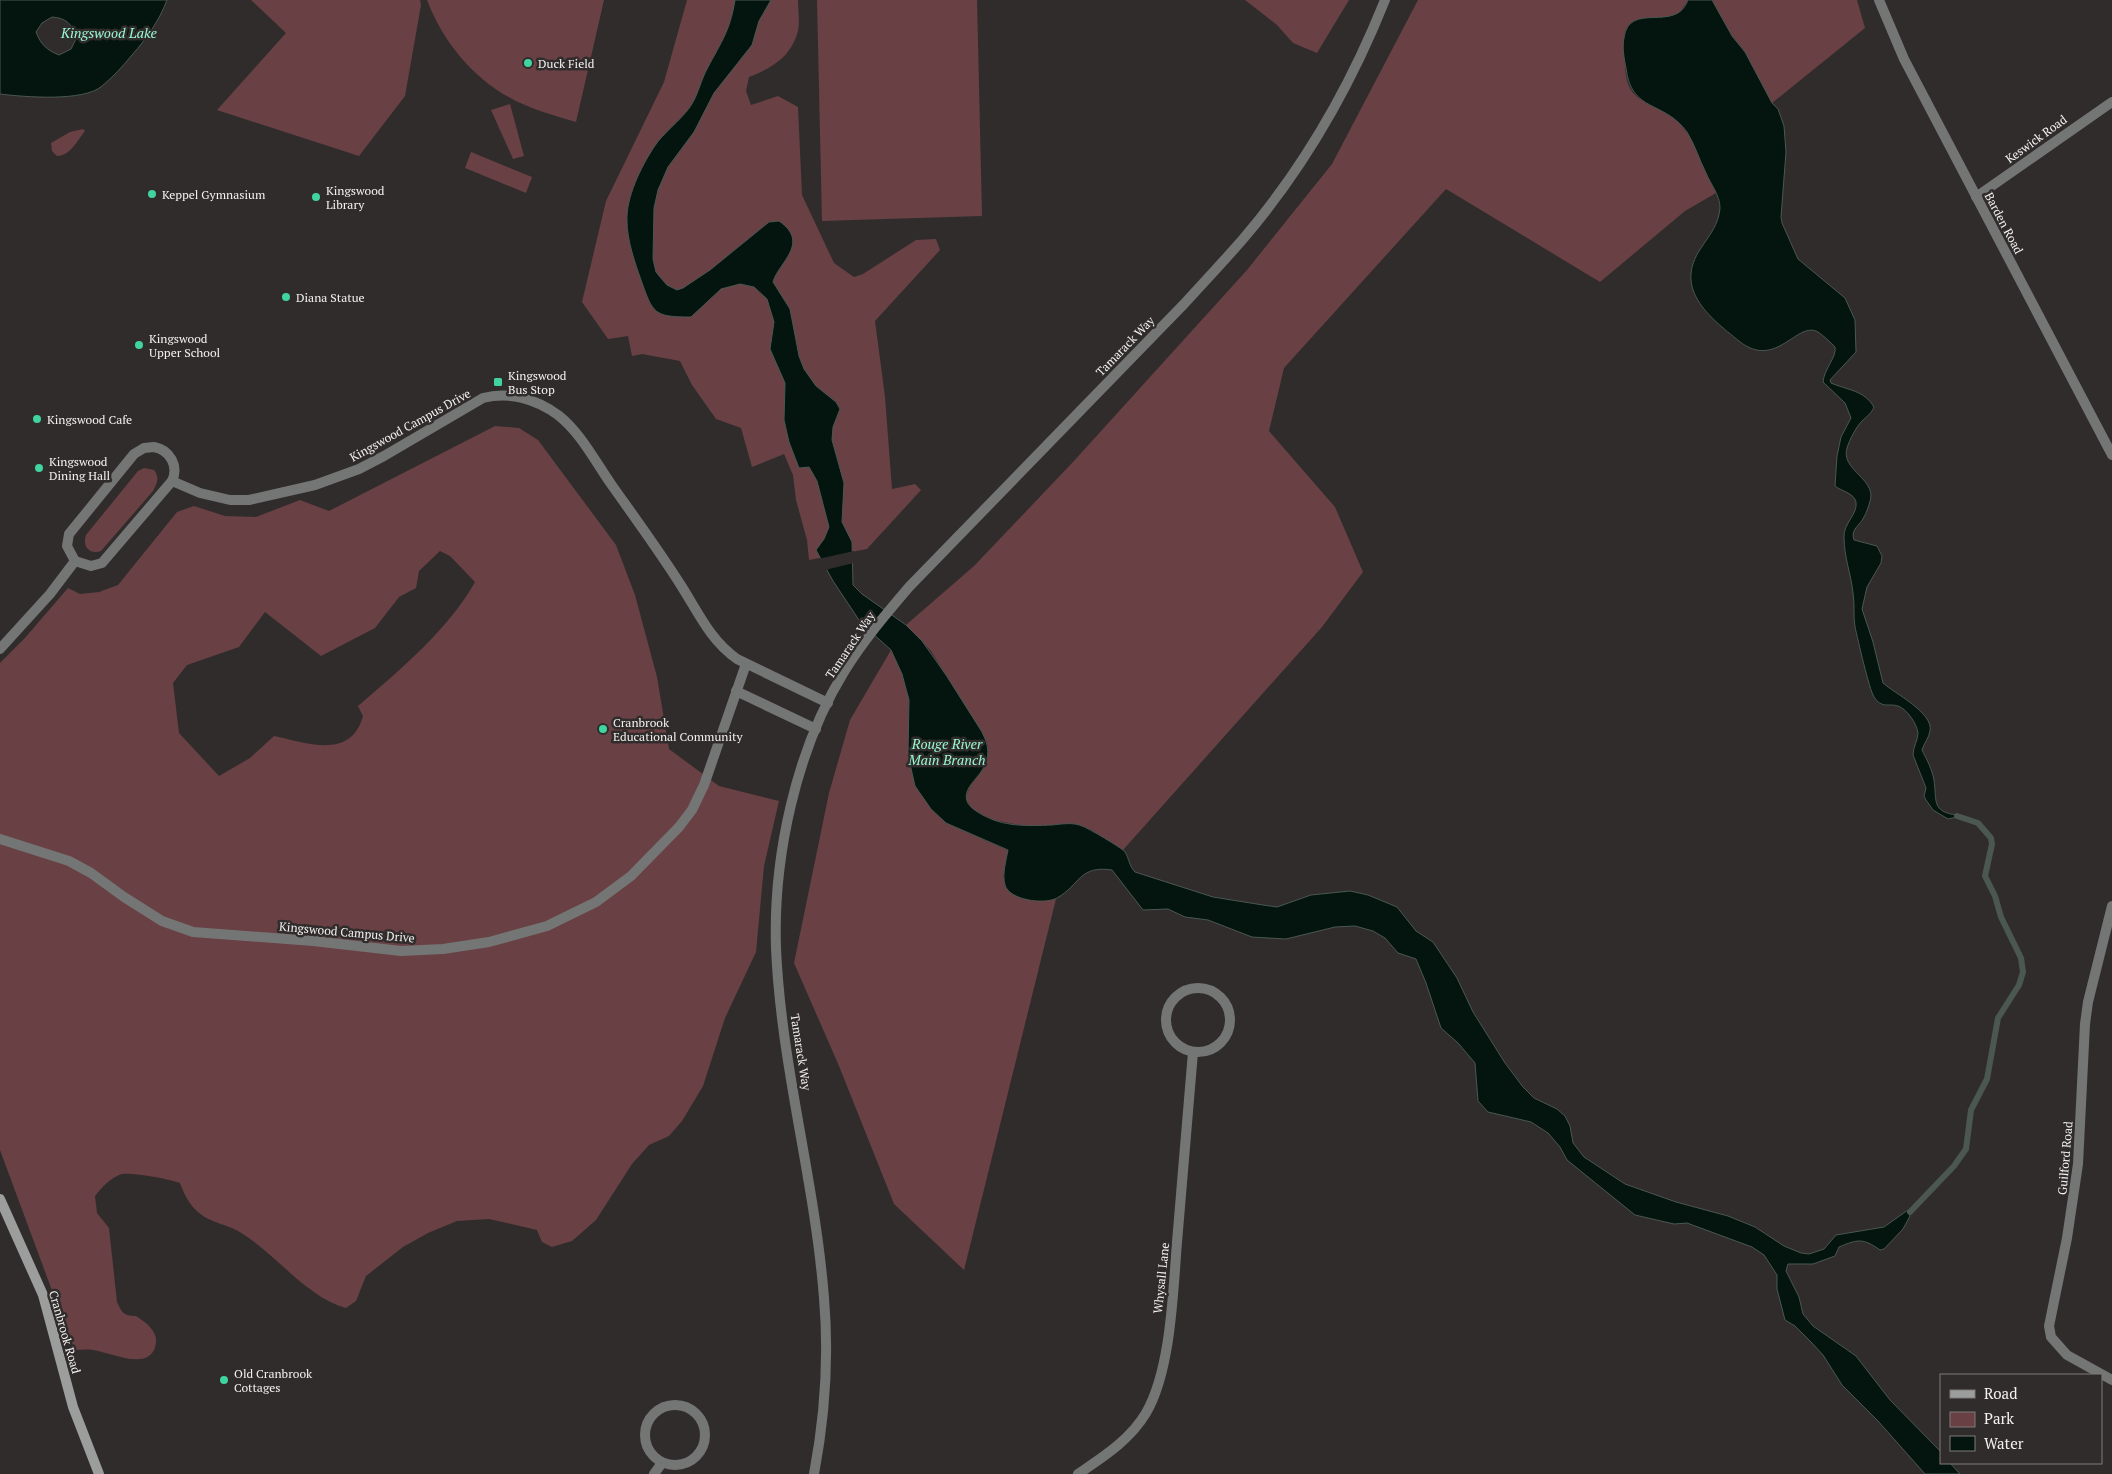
<svg xmlns="http://www.w3.org/2000/svg" width="2112" height="1474" viewBox="0 0 2112 1474" font-family="'PT Serif',serif">
	<rect width="100%" height="100%" fill="#302c2c"/>
	<!-- green -->
	<g fill="#694044" fill-rule="evenodd">
		<polygon points="251,0 420,0 421,5 405,96 359,156 217,110 286,33"/>
		<path d="M427,0H604L576,122C559,117 541,112 525,105C479,86 444,45 427,0Z"/>
		<path d="M687,0H798C798,10 800,22 798,31C791,57 772,68 749,77L746,91L751,105L778,96L798,107L802,195L834,263L854,277L863,274L916,240L936,239L940,250L875,321L885,397L892,489L915,484L921,490L867,549L809,560L807,540L796,500L793,475L784,454L752,467L741,428L716,419L692,385L680,361L642,354L632,356L628,336L608,339L582,302L606,201L664,82Z"/>
		<polygon points="817,0 977,0 982,216 822,221"/>
		<polygon points="1245,0 1349,0 1317,53 1293,43 1277,25"/>
		<path d="M1418,0H1688L1679,14L1670,17L1624,54C1625,63 1625,73 1627,81C1633,102 1652,103 1667,113C1673,117 1679,123 1684,129C1699,147 1705,173 1716,193L1685,211L1600,282L1446,189L1284,368L1269,431L1335,507L1363,572L1322,627L1123,850L1090,829L1025,826L994,820L973,810L966,799C970,775 993,771 987,742L931,651L906,625L974,566L1073,462L1247,270L1332,164Z"/>
		<polygon points="1712,0 1857,0 1865,28 1772,103 1745,52 1732,36"/>
		<polygon points="510,104 524,156 513,159 491,110"/>
		<path d="M83,129L85,131C77,141 70,156 57,156L52,151L51,143L70,132Z"/>
		<polygon points="471,152 532,177 526,193 465,168"/>
		<path d="M495,426L519,428L538,440L616,545L635,595L657,677L669,749L719,786L779,801L764,866L756,952L725,1018L703,1086L682,1121L669,1136L649,1145L632,1164L596,1220L572,1241L552,1247L542,1242L537,1230L489,1219L457,1221L428,1233L403,1247L366,1276L356,1301L346,1308C308,1298 276,1255 243,1234C229,1224 211,1224 198,1212C189,1204 184,1194 180,1183C171,1179 131,1172 122,1174C111,1177 102,1187 95,1196L97,1213L109,1228L117,1302C122,1313 124,1316 136,1316C145,1322 157,1330 156,1342C153,1374 110,1352 93,1350C87,1349 80,1350 74,1350L0,1150V663L24,639L68,588L80,594L99,592L118,585L177,512L194,506L225,516L256,517L300,500L329,511ZM440,551L450,556L475,582C448,630 400,670 358,706L363,716C351,760 307,743 274,736L250,758L219,776L179,733L173,683L187,665L239,647L265,612L321,656L375,628L399,597L416,588L419,571Z"/>
		<path d="M144,468L154,470C160,478 157,483 153,491L101,551C90,555 82,547 86,535L138,471Z"/>
		<polygon points="891,650 902,674 909,700 908,755 946,823 1009,851 1003,877 1032,901 1056,899 964,1270 894,1204 839,1066 794,963 829,793 850,720"/>
	</g>
	<!-- water -->
	<g fill="#03150e" stroke="#4b5752" fill-rule="evenodd">
		<path d="M0,0H167C159,21 147,38 132,55C123,66 113,77 102,86C84,102 24,97 0,94ZM52,17C66,18 72,24 77,37L71,49L59,55C47,50 41,45 36,32L42,23Z"/>
		<path d="M735,0H771L759,21L752,45L714,93L694,132L668,167L658,190L654,208L653,259L656,272L660,277L667,285L677,290L683,288L710,270L769,222L779,221C811,243 778,263 773,282L790,309L799,356L804,369L816,386L836,402L840,409L833,427L832,440L844,483L842,522L852,542L853,585L862,594L906,625L922,641L946,675L982,732C1003,772 960,780 967,801C969,807 976,811 981,814C1003,827 1027,826 1052,825C1062,824 1073,822 1082,826C1088,828 1122,848 1125,852C1129,858 1129,866 1135,872L1213,897L1263,905L1277,907L1311,895L1350,891L1368,895L1397,907L1416,931L1433,942L1457,978L1473,1012L1505,1063L1523,1087L1534,1098L1557,1109L1565,1116L1570,1126L1573,1143L1584,1157L1625,1184L1676,1202L1728,1216L1755,1227L1784,1246L1801,1253L1809,1254L1824,1249L1836,1235L1884,1227L1908,1210L1910,1216L1903,1229L1884,1249L1880,1250C1863,1238 1858,1239 1839,1247L1835,1256L1813,1264H1788L1786,1271L1799,1297L1803,1314L1813,1326L1856,1356L1890,1400L1941,1452V1463H1950L1960,1474H1925L1878,1421L1842,1385L1823,1355L1811,1342L1795,1326L1785,1320L1777,1289V1275L1764,1255L1752,1247L1687,1223L1674,1224L1635,1215L1567,1160L1560,1147L1548,1133L1531,1122L1488,1112L1478,1101L1475,1063L1458,1043L1441,1028L1426,983L1416,959L1398,953L1385,938L1373,931L1355,926L1335,927L1286,939L1252,937L1208,920L1185,917L1168,909L1143,910L1112,870C1079,865 1080,885 1057,898C1044,905 1009,900 1005,885C1002,874 1006,861 1008,850L946,823L931,809L915,786L908,755L909,700L902,674L891,650L861,623L833,581L816,550L824,539L829,527L817,481L809,467L799,468L789,442L784,420L785,383L770,349L774,322L767,299L754,287L740,284L721,289L691,317C654,317 653,314 641,280C635,263 627,240 627,221C626,197 641,167 654,147C664,132 679,122 690,107C697,97 700,84 705,73C719,45 730,33 735,0Z"/>
		<path d="M1688,0H1712L1732,36L1745,52L1772,103L1778,109L1784,126L1786,152L1781,217L1782,223L1798,259L1845,298L1855,320L1856,352L1830,380L1831,383C1847,390 1864,390 1874,407C1871,414 1867,416 1862,421C1856,427 1849,441 1847,448C1841,468 1870,477 1871,495C1871,500 1867,512 1864,517C1860,526 1850,529 1854,540L1877,546L1882,556L1881,563L1867,587L1862,609L1873,642L1883,683C1894,693 1934,713 1930,731C1929,738 1924,743 1922,750C1927,760 1932,769 1934,780C1937,800 1931,812 1957,815V817L1948,819L1933,810L1926,800L1924,796L1926,788L1913,755C1913,747 1918,740 1918,733C1917,724 1907,709 1898,706C1888,703 1882,709 1874,697C1869,689 1858,640 1855,627C1853,616 1855,605 1853,593C1851,574 1844,557 1844,537C1843,524 1858,514 1856,502C1854,493 1841,491 1835,486L1837,456L1841,437L1851,418L1845,403L1823,382C1824,369 1837,357 1835,347C1830,342 1824,336 1818,332C1797,320 1776,371 1739,341C1709,317 1673,289 1701,248C1709,236 1719,224 1720,208C1720,195 1711,185 1706,173C1699,159 1695,145 1687,132C1664,100 1631,113 1626,68C1624,58 1622,47 1624,38C1629,0 1676,34 1688,0Z"/>
	</g>
	<!-- pier -->
	<polygon fill="#302c2c" points="854,551 854,563 825,570 818,559"/>
	<g fill="none" stroke-linecap="round" stroke-linejoin="round">
		<!-- stream -->
		<polyline stroke="#4b5752" stroke-width="6" points="1910,1212 1954,1166 1966,1149 1971,1110 1987,1079 1998,1018 2019,985 2023,972 2021,958 2001,917 1995,896 1985,876 1992,844 1991,838 1978,823 1957,816"/>
		<!-- street -->
		<g stroke="#747675" stroke-width="10">
			<polyline points="1879,0 1904,59 2112,455"/>
			<polyline points="1976,197 2112,102"/>
			<path d="M154,447C170,450 179,466 172,481L102,563L91,566L75,561L67,546L69,534L134,454L144,448Z"/>
			<path d="M172,481L200,493L230,500H249L315,485L359,469L384,456L483,398C509,391 536,399 558,415C580,432 595,461 611,484C635,518 660,552 682,587C699,614 711,641 737,659L828,703"/>
			<polyline points="0,649 50,594 75,561"/>
			<polyline points="736,691 816,729"/>
			<polyline points="0,839 69,861 91,873 124,897 162,921 193,932 313,941 401,951 443,949 489,942 547,926 596,902 631,876 679,827 692,810 704,785 746,664"/>
			<polyline points="2112,906 2088,1002 2085,1024 2078,1164 2067,1238 2049,1326 2051,1337 2067,1355 2112,1380"/>
			<circle cx="1198" cy="1020" r="32"/>
			<circle cx="675" cy="1435" r="30"/>
			<polyline points="654,1474 662,1463"/>
			<path d="M814,1474C825,1416 829,1357 824,1298C815,1181 781,1066 776,948C773,857 796,750 844,672C863,641 886,614 909,587L1184,304C1204,282 1224,261 1243,239C1303,169 1351,85 1385,0"/>
			<path d="M1078,1474C1103,1457 1130,1440 1146,1413C1171,1370 1173,1292 1177,1242C1182,1179 1188,1115 1193,1052"/>
		</g>
		<!-- secondary -->
		<polyline stroke="#9b9e9d" stroke-width="10" points="0,1199 43,1295 73,1407 99,1474"/>
	</g>
	<!-- markers -->
	<g fill="#40d4a1" stroke="#302c2c" stroke-width="2">
		<circle cx="528" cy="63" r="5"/>
		<circle cx="152" cy="194" r="5"/>
		<circle cx="316" cy="197" r="5"/>
		<circle cx="286" cy="297" r="5"/>
		<circle cx="139" cy="345" r="5"/>
		<rect x="493" y="377" width="10" height="10" rx="2.5"/>
		<circle cx="37" cy="419" r="5"/>
		<circle cx="39" cy="468" r="5"/>
		<circle cx="603" cy="729" r="5"/>
		<circle cx="224" cy="1380" r="5"/>
	</g>
	<g text-anchor="middle" dominant-baseline="central" stroke-width="5" stroke-linejoin="round" paint-order="stroke">
		<!-- poi labels -->
		<g font-size="12" fill="#f4f1f1" stroke="#302c2c" text-anchor="start">
			<text x="538" y="63">Duck Field</text>
			<text x="326" y="190">Kingswood<tspan x="326" dy="14">Library</tspan></text>
			<text x="162" y="194">Keppel Gymnasium</text>
			<text x="296" y="297">Diana Statue</text>
			<text x="149" y="338">Kingswood<tspan x="149" dy="14">Upper School</tspan></text>
			<text x="508" y="375">Kingswood<tspan x="508" dy="14">Bus Stop</tspan></text>
			<text x="47" y="419">Kingswood Cafe</text>
			<text x="49" y="461">Kingswood<tspan x="49" dy="14">Dining Hall</tspan></text>
			<text x="613" y="722">Cranbrook<tspan x="613" dy="14">Educational Community</tspan></text>
			<text x="234" y="1373">Old Cranbrook<tspan x="234" dy="14">Cottages</tspan></text>
		</g>
		<!-- street labels -->
		<g font-size="12" fill="#f4f1f1" stroke="#302c2c">
			<text transform="translate(2036 139) rotate(-36)">Keswick Road</text>
			<text transform="translate(2004 223) rotate(62)">Barden Road</text>
			<text transform="translate(1125 346) rotate(-46)">Tamarack Way</text>
			<text transform="translate(410 425) rotate(-29)">Kingswood Campus Drive</text>
			<text transform="translate(850 645) rotate(-56)">Tamarack Way</text>
			<text transform="translate(347 932) rotate(5)">Kingswood Campus Drive</text>
			<text transform="translate(801 1052) rotate(81)">Tamarack Way</text>
			<text transform="translate(2065 1158) rotate(-85)">Guilford Road</text>
			<text transform="translate(1161 1278) rotate(-84)">Whysall Lane</text>
			<text transform="translate(65 1332) rotate(74)">Cranbrook Road</text>
		</g>
		<!-- water labels -->
		<g font-size="14" font-style="italic" fill="#98f8d0" stroke="#302c2c">
			<text x="109" y="32">Kingswood Lake</text>
			<text x="947" y="743">Rouge River<tspan x="947" dy="16">Main Branch</tspan></text>
		</g>
	</g>
	<!-- legend -->
	<rect x="1940" y="1374" width="162" height="90" fill="#302c2c" stroke="#7e7b7b"/>
	<rect x="1950" y="1390" width="25" height="8" fill="#9b9e9d" stroke="#7e7b7b"/>
	<text x="1984" y="1399" font-size="15" fill="#f4f1f1">Road</text>
	<rect x="1950" y="1412" width="25" height="15" fill="#694044" stroke="#7e7b7b"/>
	<text x="1984" y="1424" font-size="15" fill="#f4f1f1">Park</text>
	<rect x="1950" y="1436" width="25" height="15" fill="#03150e" stroke="#7e7b7b"/>
	<text x="1984" y="1449" font-size="15" fill="#f4f1f1">Water</text>
</svg>
